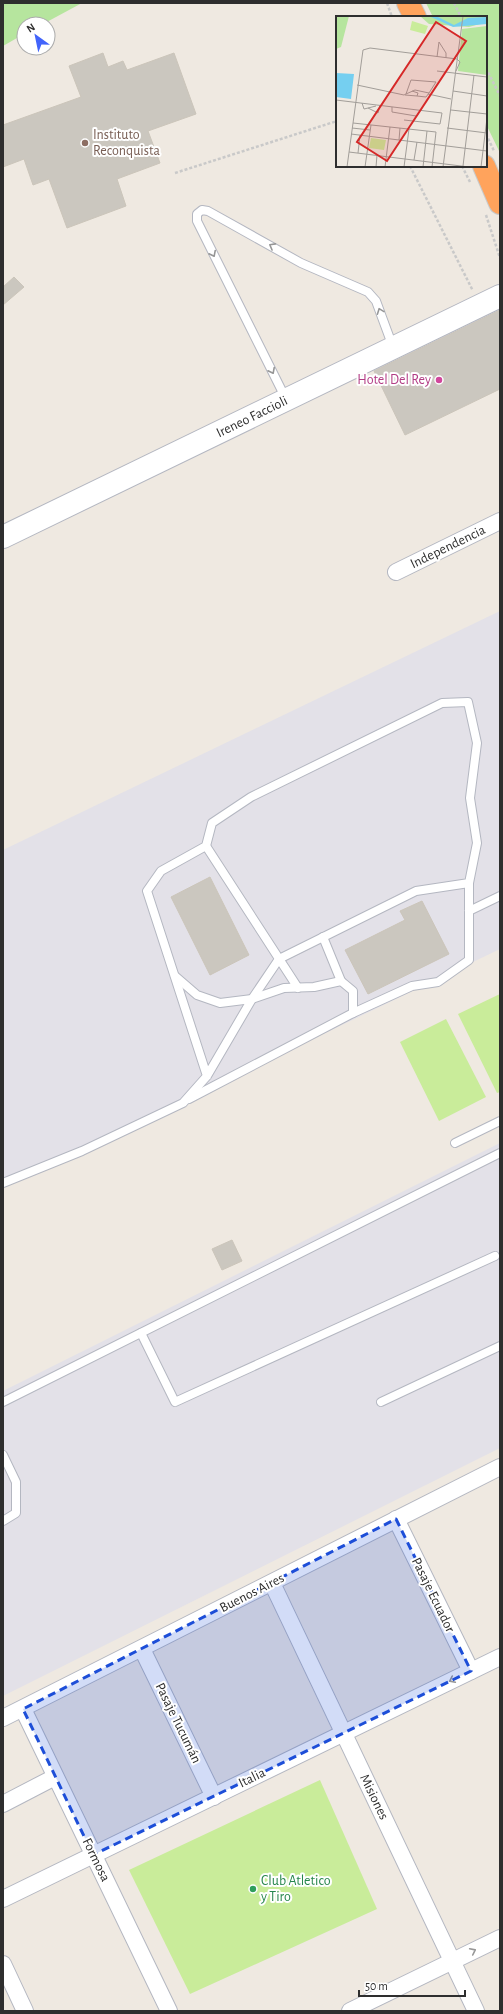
<svg xmlns="http://www.w3.org/2000/svg" width="503" height="2014" viewBox="0 0 503 2014" font-family="'Alegreya Sans',sans-serif">
	<rect width="100%" height="100%" fill="#efe9e1"/>
	<!-- industrial -->
	<g fill="#e3e1e8">
		<polygon points="500,611 500,949 3,1188 3,850"/>
		<polygon points="500,1143 500,1448 3,1696 3,1391"/>
	</g>
	<!-- green -->
	<g fill="#b6e59e">
		<polygon points="3,3 82,3 43,24 24,24 24,34 3,46"/>
		<polygon points="426,3 500,3 500,153 486,124 486,17 433,17"/>
	</g>
	<!-- pitch -->
	<g fill="#c9ec9a">
		<polygon points="500,994 500,1092 497,1093 458,1014"/>
		<polygon points="446,1019 486,1097 439,1121 400,1042"/>
		<polygon points="320,1780 377,1909 190,1994 129,1870"/>
	</g>
	<!-- building -->
	<g fill="#cbc7bf" stroke="#cbc5ba">
		<polygon points="103,53 108,67 123,61 127,70 174,53 196,114 148,131 160,163 117,179 126,206 67,228 49,179 33,185 24,159 3,167 3,125 81,97 69,66"/>
		<polygon points="14,277 24,287 3,305 3,287"/>
		<polygon points="500,310 500,389 405,435 374,371"/>
		<polygon points="210,877 249,955 210,975 171,897"/>
		<polygon points="422,901 449,954 368,994 345,950 405,920 400,911"/>
		<polygon points="232,1240 242,1261 222,1270 212,1249"/>
	</g>
	<g fill="none" stroke-linecap="round" stroke-linejoin="round">
		<!-- lane casing -->
		<g stroke="#b4b7c1" stroke-width="10">
			<g id="lane">
				<polyline points="286,399 197,221 197,214 202,210 208,211 301,263 368,292 376,301 393,347"/>
				<polyline points="206,846 298,988"/>
				<polyline points="469,911 500,896"/>
				<polyline points="323,937 341,981"/>
				<polyline points="175,976 197,995 220,1003 252,999 284,988 314,987 341,981 353,991 353,1013 189,1099"/>
				<polyline points="353,1013 412,986 438,982 469,960 469,883"/>
				<polyline points="455,1143 500,1121"/>
				<polyline points="3,1183 82,1151 183,1103 207,1076 252,999 279,959 416,891 469,883 477,843 470,798 477,743 468,702 442,703 251,797 212,823 206,846 161,871 147,891 207,1076"/>
				<polyline points="141,1333 175,1402 495,1256"/>
				<polyline points="3,1402 500,1153"/>
				<polyline points="381,1402 500,1346"/>
				<polyline points="3,1455 16,1482 16,1513 3,1521"/>
			</g>
		</g>
		<!-- street casing -->
		<g stroke="#b4b7c1" stroke-width="18">
			<g id="street">
				<polyline points="396,572 500,521"/>
				<polyline points="396,1519 471,1671"/>
				<polyline points="272,1583 476,2011"/>
				<polyline points="142,1649 214,1797"/>
				<polyline points="23,1709 169,2011"/>
				<polyline points="3,1718 500,1467"/>
				<polyline points="3,1804 55,1777"/>
				<polyline points="3,1899 500,1657"/>
				<polyline points="3,1964 25,2011"/>
				<polyline points="350,2011 500,1938"/>
			</g>
		</g>
		<!-- secondary casing -->
		<g stroke="#b4b7c1" stroke-width="24">
			<polyline id="secondary" points="3,537 500,296"/>
		</g>
		<!-- highway casing -->
		<g stroke="#c9c9c9" stroke-width="24">
			<g id="highway">
				<polyline points="408,3 415,17"/>
				<polyline points="484,166 500,203"/>
			</g>
		</g>
		<!-- path -->
		<g stroke="#c9c9c9" stroke-width="2.5" stroke-dasharray="3 2" stroke-linecap="butt">
			<polyline points="387,3 392,17"/>
			<polyline points="454,3 461,17"/>
			<polyline points="486,68 500,96"/>
			<polyline points="486,134 494,151"/>
			<polyline points="410,166 473,291"/>
			<polyline points="462,166 470,182"/>
			<polyline points="175,173 337,121"/>
			<polyline points="486,215 500,258"/>
		</g>
		<!-- lane -->
		<use href="#lane" stroke="#fff" stroke-width="8"/>
		<!-- street -->
		<use href="#street" stroke="#fff" stroke-width="16"/>
		<!-- secondary -->
		<use href="#secondary" stroke="#fff" stroke-width="22"/>
		<!-- highway -->
		<use href="#highway" stroke="#ffa35c" stroke-width="22"/>
	</g>
	<!-- one-way arrows -->
	<defs><path id="oneway-chevron" d="M-2-3.5L2.5 0L-2 3.5" fill="none" stroke-width="1.6" stroke-linecap="round" stroke-linejoin="round"/></defs>
	<g stroke="#969696">
		<use href="#oneway-chevron" transform="translate(272 246) rotate(-151)"/>
		<use href="#oneway-chevron" transform="translate(213 254) rotate(63)"/>
		<use href="#oneway-chevron" transform="translate(380 311) rotate(-111)"/>
		<use href="#oneway-chevron" transform="translate(272 371) rotate(63)"/>
		<use href="#oneway-chevron" transform="translate(452 1680) rotate(154)"/>
		<use href="#oneway-chevron" transform="translate(473 1951) rotate(-26)"/>
	</g>
	<!-- marked area -->
	<path fill="#1d4ed8" fill-opacity="0.2" stroke="#1d4ed8" stroke-width="3" stroke-dasharray="8 5" stroke-linejoin="round" d="M396,1519L471,1671L93,1855L23,1709Z"/>
	<!-- markers -->
	<circle fill="#8d6e63" stroke="#fff" stroke-width="1.5" cx="85" cy="143" r="4"/>
	<circle fill="#d1479c" stroke="#fff" stroke-width="1.5" cx="439" cy="380" r="4"/>
	<circle fill="#2e9e5b" stroke="#fff" stroke-width="1.5" cx="253" cy="1889" r="4"/>
	<g text-anchor="middle" dominant-baseline="central" stroke-width="4" stroke-linejoin="round" paint-order="stroke">
		<!-- education labels -->
		<g font-size="14" fill="#785e54" stroke="#fff" text-anchor="start">
			<text x="93" y="135">Instituto<tspan x="93" dy="16">Reconquista</tspan></text>
		</g>
		<!-- hotel labels -->
		<g font-size="14" fill="#b23c85" stroke="#fff" text-anchor="end">
			<text x="431" y="380">Hotel Del Rey</text>
		</g>
		<!-- street labels -->
		<g font-size="14" fill="#2e2e2e" stroke="#fff">
			<text transform="translate(252 417) rotate(-26)">Ireneo Faccioli</text>
			<text transform="translate(448 547) rotate(-26)">Independencia</text>
			<text transform="translate(252 1593) rotate(-27)">Buenos Aires</text>
			<text transform="translate(433 1595) rotate(64)">Pasaje Ecuador</text>
			<text transform="translate(178 1723) rotate(64)">Pasaje Tucumán</text>
			<text transform="translate(252 1778) rotate(-26)">Italia</text>
			<text transform="translate(374 1797) rotate(64)">Misiones</text>
			<text transform="translate(96 1860) rotate(64)">Formosa</text>
		</g>
		<!-- leisure labels -->
		<g font-size="14" fill="#27864d" stroke="#fff" text-anchor="start">
			<text x="261" y="1881">Club Atletico<tspan x="261" dy="16">y Tiro</tspan></text>
		</g>
	</g>
	<!-- overview -->
	<g transform="translate(336 16)">
		<rect width="151" height="151" fill="#efe9e1"/>
		<path d="M0,0H13L5,31L0,33ZM84,0H151V6L133,11L93,8ZM151,10V59L122,55L126,13Z" fill="#b6e59e"/>
		<path d="M76,5L92,10L89,18L74,14ZM35,122L50,124L48,134L33,132Z" fill="#c9ec9a"/>
		<path d="M93,0H100L118,9L132,2L151,1V8L117,11ZM0,57L18,58L15,83L0,81Z" fill="#75cff0"/>
		<path fill="none" stroke="#a29e99" stroke-width="1" d="M101,41L103,26L110,37V42M101,55L151,61M120,55L124,46L121,43M21,69L68,79L70,78L79,74L93,77L100,66L75,64L70,78M117,75L151,80M92,78L115,83M69,79L81,80L82,77L76,75M81,80L90,81L93,77M0,84L106,97L104,108L68,104M26,87L28,93L40,90M56,91V96L80,100M32,92L42,97L44,89M115,94L151,98M17,107L100,116L96,151M16,112L34,114M111,112L151,117M15,118L151,135M63,124L64,112M13,136L133,151M22,137L24,119M78,144L81,126M127,150L138,59M11,151L27,34L34,32L121,43M29,151L35,109M40,151L41,139M49,151L54,111M68,151L73,113M87,151L91,115M107,151L127,0M145,151L151,102"/>
		<path fill="#d62828" fill-opacity="0.15" stroke="#d62828" stroke-width="2" d="M100,6L130,25L51,145L21,126Z"/>
		<rect width="151" height="151" fill="none" stroke="#2e2e2e" stroke-width="2"/>
	</g>
	<!-- border -->
	<rect width="503" height="2014" fill="none" stroke="#2e2e2e" stroke-width="8"/>
	<!-- north arrow -->
	<g transform="translate(36 36) rotate(327)"><circle r="19" fill="#ffffff" stroke="#ababab"/>
	<path d="M0-3L7 15L0 10L-7 15Z" fill="#4264fb"/>
	<text y="-6" font-size="11" font-weight="bold" text-anchor="middle" fill="#2e2e2e">N</text>
	</g>
	<!-- scale -->
	<path d="M359 1990v6h106v-6" fill="none" stroke="#2e2e2e" stroke-width="2"/>
	<text x="365" y="1990" font-size="12" fill="#2e2e2e" stroke="#ffffff" stroke-width="3" paint-order="stroke">50 m</text>
</svg>
